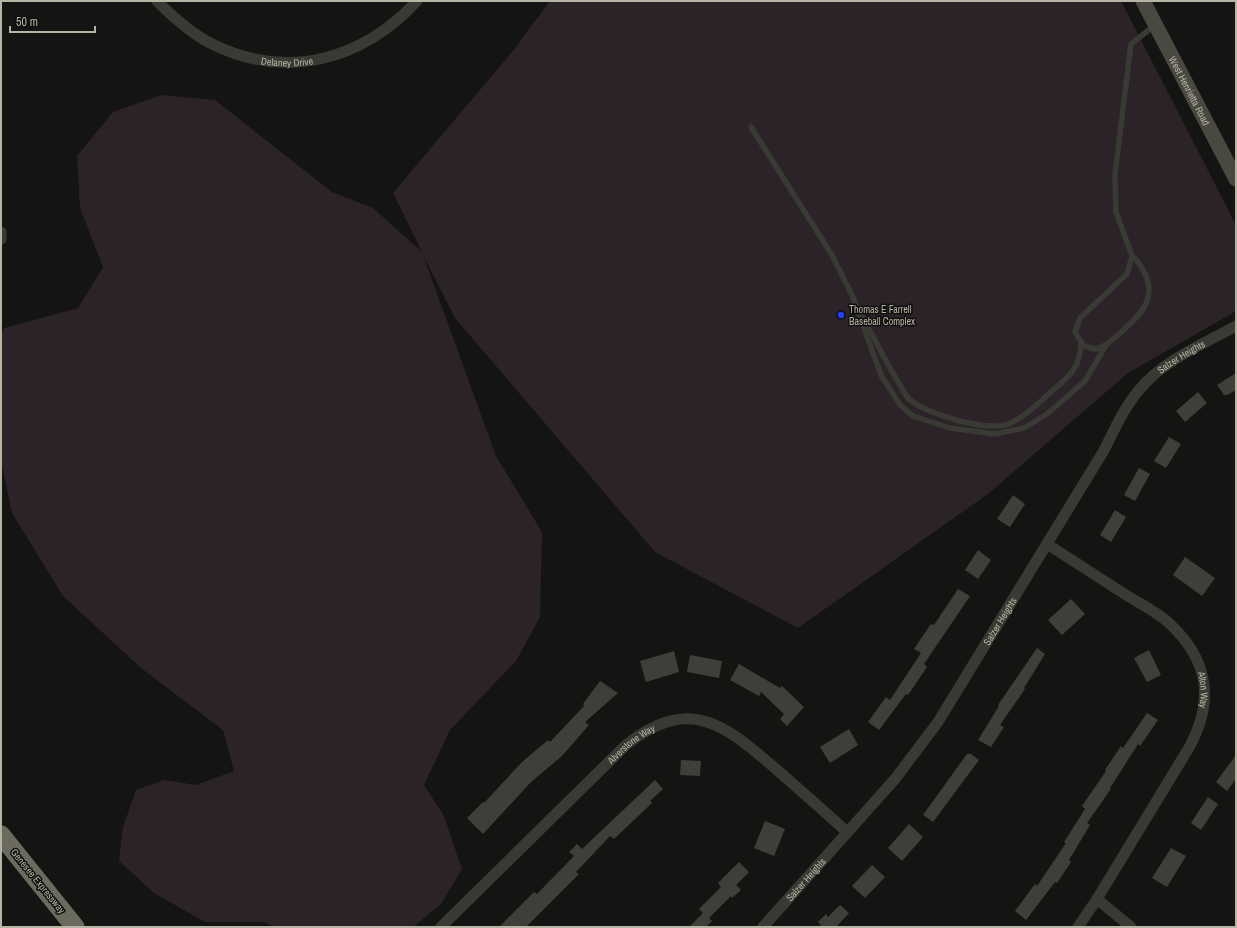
<svg xmlns="http://www.w3.org/2000/svg" width="1237" height="928" viewBox="0 0 1237 928" font-family="'Archivo Narrow',sans-serif">
	<rect width="100%" height="100%" fill="#141413"/>
	<!-- green -->
	<polygon fill="#2c2329" points="550,1 1121,1 1236,225 1236,311 1128,373 988,494 798,628 655,552 455,318 423,255 496,456 542,532 540,617 516,661 450,730 424,785 444,816 462,869 441,904 413,927 275,927 264,922 205,922 154,893 119,861 123,827 136,790 164,780 196,785 234,771 223,730 141,668 63,596 12,513 1,461 1,336 4,328 78,308 103,267 80,208 77,156 113,112 161,95 215,100 332,192 373,208 422,252 393,193 512,52"/>
	<!-- building -->
	<g fill="#3f3f3a">
		<polygon points="1236,373 1236,390 1227,395 1224,395 1217,385"/>
		<polygon points="1198,392 1207,403 1185,422 1176,411"/>
		<polygon points="1169,437 1181,444 1166,468 1154,461"/>
		<polygon points="1139,468 1150,474 1135,501 1124,495"/>
		<polygon points="1013,495 1025,504 1010,527 997,519"/>
		<polygon points="1115,510 1126,517 1111,542 1100,535"/>
		<polygon points="978,550 991,560 978,579 965,570"/>
		<polygon points="1185,557 1215,578 1202,596 1173,575"/>
		<polygon points="958,589 970,596 924,664 927,667 908,695 906,694 879,730 868,722 886,697 890,700 921,653 914,649 931,624 934,625"/>
		<polygon points="1071,599 1085,614 1062,635 1048,620"/>
		<polygon points="1037,648 1045,654 1024,688 1025,689 1000,725 1004,727 991,747 978,740 999,706 998,705"/>
		<polygon points="1149,650 1161,675 1147,682 1134,658"/>
		<polygon points="674,651 679,672 646,682 640,661"/>
		<polygon points="690,655 722,661 719,678 687,672"/>
		<polygon points="739,664 780,688 782,686 804,707 787,726 780,719 784,714 761,692 759,696 730,680"/>
		<polygon points="600,681 618,693 585,722 589,725 562,756 531,782 483,834 467,818 483,802 484,803 522,762 548,740 550,742 584,706 583,704"/>
		<polygon points="1147,713 1158,720 1140,746 1138,744 1110,788 1111,789 1087,823 1090,825 1069,860 1071,862 1057,883 1055,882 1026,920 1015,911 1035,884 1037,886 1066,843 1064,842 1085,809 1082,806 1106,771 1105,770 1121,746 1123,748"/>
		<polygon points="849,729 858,745 830,763 820,747"/>
		<polygon points="967,754 971,754 979,760 933,822 923,815"/>
		<polygon points="1236,755 1236,779 1227,791 1216,782"/>
		<polygon points="681,760 701,761 700,776 680,775"/>
		<polygon points="655,780 663,789 650,801 652,803 614,839 610,836 576,872 579,874 526,927 499,927 534,892 537,894 574,856 569,852 577,844 582,849"/>
		<polygon points="1208,797 1218,804 1201,830 1191,823"/>
		<polygon points="765,821 785,829 774,856 754,848"/>
		<polygon points="909,824 923,837 902,861 888,848"/>
		<polygon points="1171,848 1186,856 1167,887 1152,878"/>
		<polygon points="739,862 749,872 736,885 741,890 732,898 731,896 709,918 712,921 706,927 689,927 703,913 699,909 721,887 718,883"/>
		<polygon points="872,865 885,877 865,898 852,886"/>
		<polygon points="840,905 849,913 837,926 838,927 819,927 821,925 818,922 826,914 828,917"/>
	</g>
	<g fill="none" stroke-linecap="round" stroke-linejoin="round">
		<!-- service -->
		<g stroke="#393a33" stroke-width="5.5">
			<polyline points="751,127 832,255 852,295 881,375 900,405 913,416 950,428 995,434 1024,428 1047,414 1085,381 1106,345"/>
			<path d="M1132,256C1139,262 1142,268 1146,276C1157,302 1136,319 1118,335C1112,340 1103,349 1095,349C1091,349 1086,346 1083,345L1075,332L1080,318L1127,274L1132,256L1116,212L1115,174L1131,44L1155,25"/>
			<path d="M862,316C875,339 886,363 900,385C903,390 906,397 910,400C929,415 989,433 1011,423C1026,416 1040,402 1052,391C1070,376 1081,367 1081,342"/>
		</g>
		<!-- minor -->
		<g stroke="#393a33" stroke-width="11">
			<path id="s1" d="M157,1C173,17 192,34 212,44C287,81 362,60 417,1"/>
			<polyline points="1,232 1,239"/>
			<path id="s2" d="M1047,544C1072,560 1098,577 1123,593C1138,603 1156,611 1169,623C1208,659 1215,699 1190,746L1097,899L1078,927"/>
			<polyline points="1097,899 1131,927"/>
			<path id="s3" d="M441,927L626,745C689,695 724,724 776,769C800,790 824,811 847,832"/>
			<path id="s4" d="M763,927L895,779L938,722L1103,452C1114,431 1124,407 1140,389C1164,360 1203,344 1236,326"/>
		</g>
		<!-- secondary -->
		<path stroke="#4a4941" stroke-width="15" id="s5" d="M1143,1L1236,179"/>
		<!-- motorway -->
		<polyline stroke="#6b6a5f" stroke-width="19" points="1,835 75,927"/>
	</g>
	<!-- markers -->
	<circle fill="#233efc" stroke="#0f0f0e" stroke-width="1.5" cx="841" cy="315" r="4"/>
	<g text-anchor="middle" dominant-baseline="central" stroke-width="3" stroke-linejoin="round" paint-order="stroke">
		<!-- street labels -->
		<g font-size="10" fill="#b6b4a3" stroke="#0f0f0e">
			<text stroke="none"><textPath href="#s1" startOffset="148">Delaney Drive</textPath></text>
			<text stroke="none"><textPath href="#s5" startOffset="101">West Henrietta Road</textPath></text>
			<text stroke="none"><textPath href="#s4" startOffset="712">Salzer Heights</textPath></text>
			<text stroke="none"><textPath href="#s4" startOffset="388">Salzer Heights</textPath></text>
			<text stroke="none"><textPath href="#s2" startOffset="223">Alton Way</textPath></text>
			<text stroke="none"><textPath href="#s3" startOffset="264">Alverstone Way</textPath></text>
			<text stroke="none"><textPath href="#s4" startOffset="64">Salzer Heights</textPath></text>
			<text transform="translate(38 881) rotate(51)">Genesee Expressway</text>
		</g>
		<!-- poi labels -->
		<g font-size="10" fill="#b6b4a3" stroke="#0f0f0e" text-anchor="start">
			<text x="849" y="309">Thomas E Farrell<tspan x="849" dy="12">Baseball Complex</tspan></text>
		</g>
	</g>
	<!-- border -->
	<rect width="1237" height="928" fill="none" stroke="#b6b4a3" stroke-width="4"/>
	<!-- scale -->
	<path d="M10 26v6h85v-6" fill="none" stroke="#b6b4a3" stroke-width="2"/>
	<text x="16" y="26" font-size="12" fill="#b6b4a3" stroke="#0f0f0e" stroke-width="3" paint-order="stroke">50 m</text>
</svg>
